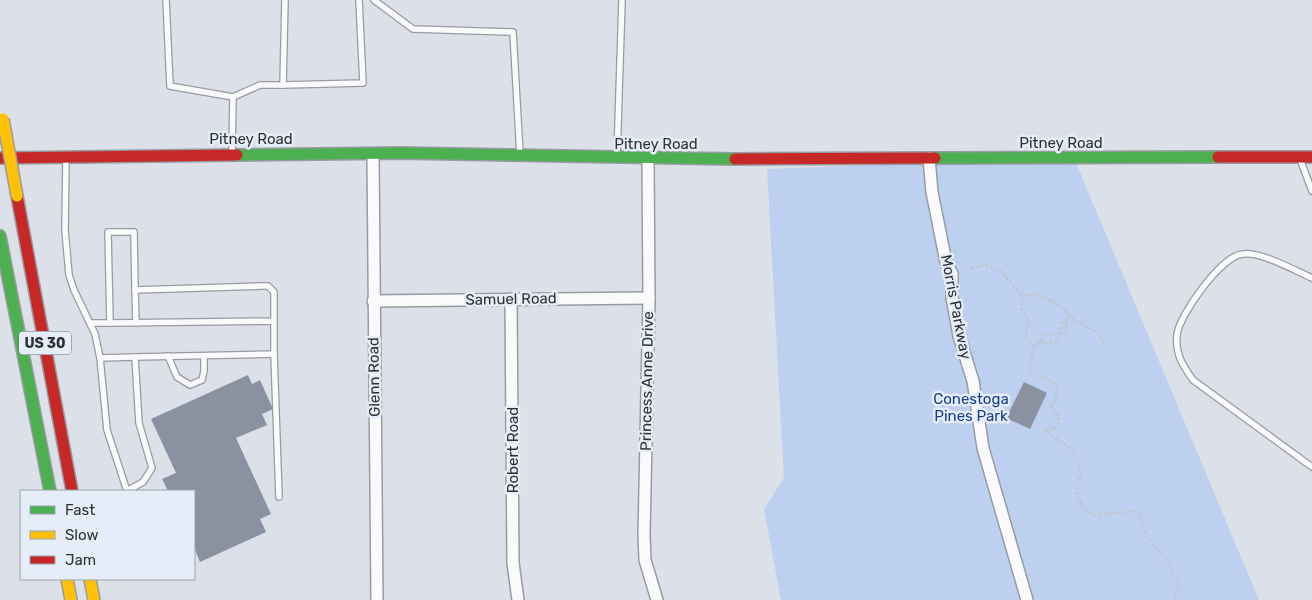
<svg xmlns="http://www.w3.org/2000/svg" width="1312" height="600" viewBox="0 0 1312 600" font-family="Rubik,sans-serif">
	<rect width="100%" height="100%" fill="#dce0e8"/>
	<!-- green -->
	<polygon fill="#bed0f0" points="1074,158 1259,600 781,600 764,509 784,478 767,169"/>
	<!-- building -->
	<g fill="#8a91a1">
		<polygon points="248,375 252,384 260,380 273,409 262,414 267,425 236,438 271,514 260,519 266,532 200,562 194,547 194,491 168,491 162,479 176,473 151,419"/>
		<polygon points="1024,382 1047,393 1030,429 1006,418"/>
	</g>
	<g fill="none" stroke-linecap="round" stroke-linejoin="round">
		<!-- lane casing -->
		<g stroke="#989ba0" stroke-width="8">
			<g id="lane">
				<polyline points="166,0 170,86 233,97 260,85 283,85 285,0"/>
				<polyline points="374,0 413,29 513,32 520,155"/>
				<polyline points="283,85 363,83 359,0"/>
				<polyline points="232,152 233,97"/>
				<polyline points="617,156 622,0"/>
				<polyline points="66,158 65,230 69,275 74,290 95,334 100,358 107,430 127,491 143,482 152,468 139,423 135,357 274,354 274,292 268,286 263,286 135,290 134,232 108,232 110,323 274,321"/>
				<polyline points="1300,159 1312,191"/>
				<path d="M1312,278C1294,270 1262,252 1243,254C1222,255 1179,315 1177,335C1175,354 1183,366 1193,380L1312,467"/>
				<polyline points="135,290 136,323"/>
				<polyline points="91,323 110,323"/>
				<polyline points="274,354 279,497"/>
				<polyline points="168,356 177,377 190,385 202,380 204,371 204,356"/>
				<polyline points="100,358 135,357"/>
			</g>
		</g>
		<!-- street casing -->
		<g stroke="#989ba0" stroke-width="14">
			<g id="street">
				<polyline points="373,154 377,600"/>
				<polyline points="929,158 932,192 946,262 952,274 952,297 959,336 973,381 983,448 1027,600"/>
				<polyline points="648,159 649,298 644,535 645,560 657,600"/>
				<polyline points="511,299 513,563 518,600"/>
				<polyline points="373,301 649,298"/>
			</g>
		</g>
		<!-- fast casing -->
		<g stroke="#989ba0" stroke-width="14">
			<g id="fast">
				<polyline points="237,155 400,153 735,159"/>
				<polyline points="935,158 1218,157"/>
				<polyline points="0,236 50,491"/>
			</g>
		</g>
		<!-- slow casing -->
		<g stroke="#989ba0" stroke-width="14">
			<g id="slow">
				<polyline points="67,579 71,600"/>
				<polyline points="90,579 94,600"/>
			</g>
		</g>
		<!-- jam casing -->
		<g stroke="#989ba0" stroke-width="14">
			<g id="jam">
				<polyline points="1218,157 1312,157"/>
				<polyline points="0,158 237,155"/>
				<polyline points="735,159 935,158"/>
				<polyline points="17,196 72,491"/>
			</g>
		</g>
		<!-- path -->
		<g stroke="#c1c2c4" stroke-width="2" stroke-dasharray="2.5 2.5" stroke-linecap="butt">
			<polyline points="971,268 985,265 1002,272 1020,294 1040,296 1056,303 1075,320 1098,333 1104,344"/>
			<path d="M1020,294L1023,301L1021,309L1029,319L1026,336L1034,347L1029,370C1049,382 1066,380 1051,408L1058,416L1059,422L1054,429L1045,431L1070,448L1077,459L1081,474L1076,488L1083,508L1094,515L1138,511L1147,537L1165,558L1179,582L1175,600"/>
			<path d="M1040,342L1054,343C1061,337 1059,326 1066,319"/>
			<polyline points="1034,347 1046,335 1063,333 1066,330 1066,319 1069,316"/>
		</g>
		<!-- lane -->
		<use href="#lane" stroke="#fafafc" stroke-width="5.5"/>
		<!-- street -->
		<use href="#street" stroke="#fafafc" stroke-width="11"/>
		<!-- fast -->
		<use href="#fast" stroke="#4caf50" stroke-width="11"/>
		<!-- slow -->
		<use href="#slow" stroke="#ffc107" stroke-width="11"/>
		<!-- jam -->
		<use href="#jam" stroke="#c62828" stroke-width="11"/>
		<!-- slow-bridge casing -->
		<g stroke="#989ba0" stroke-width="14" stroke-linecap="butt">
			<polyline id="slow-bridge" points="3,119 17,196"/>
		</g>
		<!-- slow-bridge -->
		<use href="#slow-bridge" stroke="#ffc107" stroke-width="11"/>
	</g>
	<g text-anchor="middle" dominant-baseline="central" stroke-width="5" stroke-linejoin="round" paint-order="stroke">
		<!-- shield labels -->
		<rect fill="#e5edf9" stroke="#656970" stroke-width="1" x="19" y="331.5" width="52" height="23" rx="4"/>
		<g font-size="14" font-weight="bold" fill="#2e3135">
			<text x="45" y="343">US 30</text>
		</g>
		<!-- street labels -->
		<g font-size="15" fill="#2e3135" stroke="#e5edf9">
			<text x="251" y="139">Pitney Road</text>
			<text x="1061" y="143">Pitney Road</text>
			<text x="656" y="144">Pitney Road</text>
			<text transform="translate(511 299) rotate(-1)">Samuel Road</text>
			<text transform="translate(956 307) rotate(79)">Morris Parkway</text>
			<text transform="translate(374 377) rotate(-91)">Glenn Road</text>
			<text transform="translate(647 381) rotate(-89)">Princess Anne Drive</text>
			<text transform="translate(513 450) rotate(-90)">Robert Road</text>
		</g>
		<!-- park labels -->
		<g font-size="15" fill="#163f8e" stroke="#e5edf9">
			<text x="971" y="399">Conestoga<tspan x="971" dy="17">Pines Park</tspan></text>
		</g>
	</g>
	<!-- legend -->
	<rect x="20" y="490" width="175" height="90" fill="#e5edf9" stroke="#9ca2ab"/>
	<rect x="30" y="506" width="25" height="8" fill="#4caf50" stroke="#9ca2ab"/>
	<text x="65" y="515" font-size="15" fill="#2e3135">Fast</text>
	<rect x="30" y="531" width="25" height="8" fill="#ffc107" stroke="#9ca2ab"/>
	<text x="65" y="540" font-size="15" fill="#2e3135">Slow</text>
	<rect x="30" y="556" width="25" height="8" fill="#c62828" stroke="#9ca2ab"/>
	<text x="65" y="565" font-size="15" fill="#2e3135">Jam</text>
</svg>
